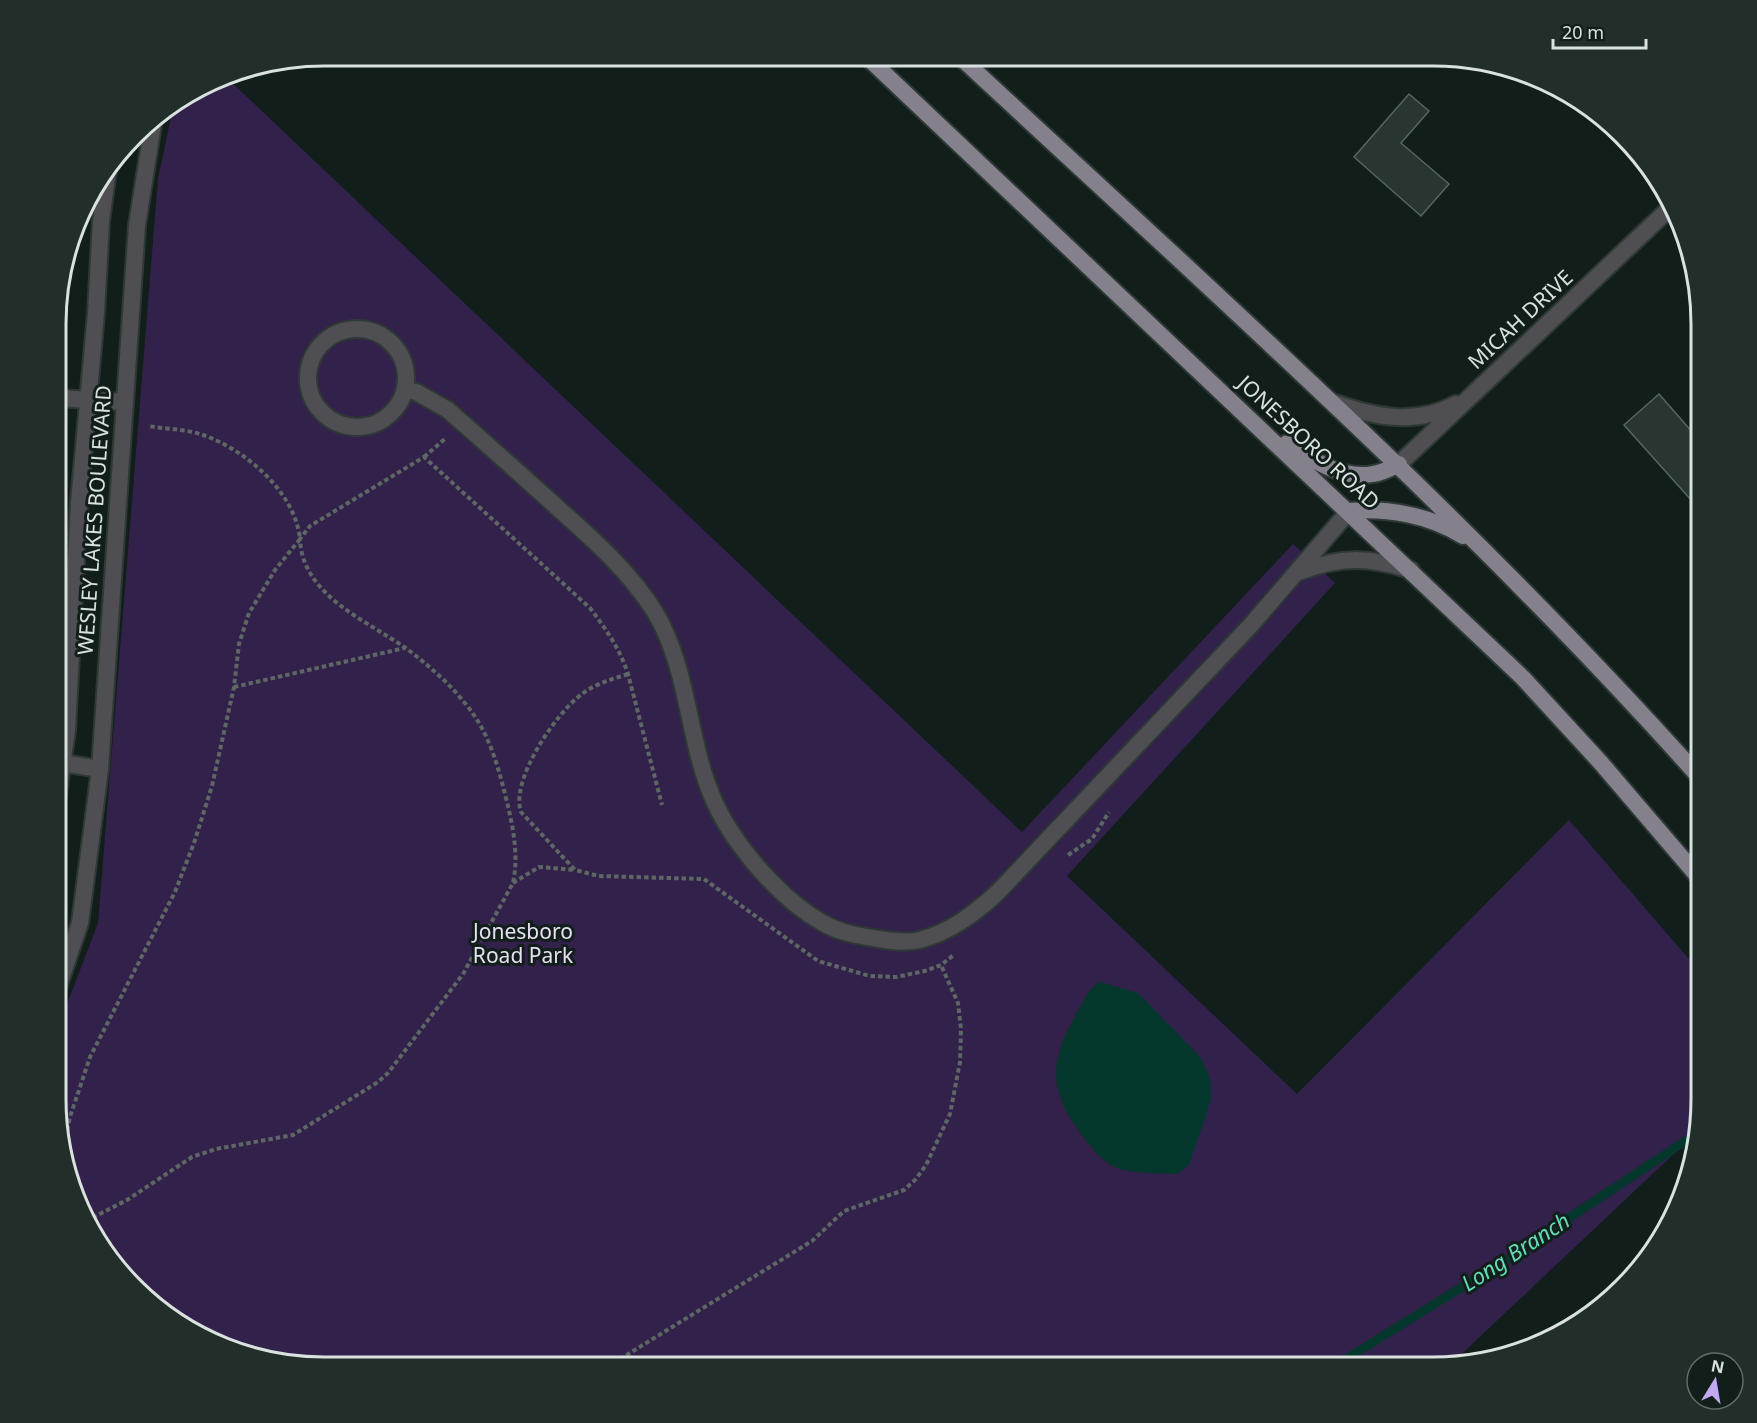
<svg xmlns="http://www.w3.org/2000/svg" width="1757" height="1423" viewBox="0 0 1757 1423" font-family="'Noto Sans',sans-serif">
	<rect width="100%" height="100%" fill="#121e1a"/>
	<!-- green -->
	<polygon fill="#32214a" points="226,77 1022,832 1293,544 1335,583 1067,876 1297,1094 1569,820 1701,973 1701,1117 1697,1132 1451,1364 1433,1367 307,1367 221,1347 134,1289 83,1217 56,1117 56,1033 98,923 158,179 173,107"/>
	<!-- water -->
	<path fill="#05382d" d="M1100,982L1138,993L1200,1057L1209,1076L1211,1095L1206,1116L1188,1166L1177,1174C1157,1173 1135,1174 1117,1168C1103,1163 1091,1148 1083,1137C1046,1088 1049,1061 1078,1010C1086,997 1086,991 1100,982Z"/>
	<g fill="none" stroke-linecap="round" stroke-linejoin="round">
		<!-- stream -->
		<polyline stroke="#05382d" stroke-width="9" points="1333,1367 1502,1262 1696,1134"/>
	</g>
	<!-- building -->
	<g fill="#283530" stroke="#576561" stroke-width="1.5">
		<polygon points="1409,94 1429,111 1401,143 1449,184 1421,216 1354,157"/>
		<polygon points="1659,394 1701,442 1701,511 1624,425"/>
	</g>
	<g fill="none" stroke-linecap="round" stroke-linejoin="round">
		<!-- minor casing -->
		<g stroke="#2e3936" stroke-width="20">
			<g id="minor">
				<circle cx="357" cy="378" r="49"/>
				<path d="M406,390L416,392L448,410C482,440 516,470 549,500C588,535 627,568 655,612C690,671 687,742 715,803C734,845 781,900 823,923C840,933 860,936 879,939C891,941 908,943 920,940C950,932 974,914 997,893L1251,625L1349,511"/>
				<polyline points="58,398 124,402"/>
				<path d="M1332,402C1373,417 1416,426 1456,404"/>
				<polyline points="1399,464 1671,207"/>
				<path d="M1299,572C1341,556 1368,557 1411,570"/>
				<polyline points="62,763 100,769"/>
				<polyline points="57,801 67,730 79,503 96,313 101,221 108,170"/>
				<polyline points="56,993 80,923 100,769 137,225 154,118"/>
			</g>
		</g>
		<!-- primary casing -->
		<g stroke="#2e3936" stroke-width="20">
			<g id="primary">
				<polyline points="866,56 1523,678 1601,763 1701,880"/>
				<path d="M959,56C1212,291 1471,521 1701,779"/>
				<path d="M1287,443C1312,459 1340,480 1373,474C1382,473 1391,468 1399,464"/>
				<path d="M1349,511C1388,508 1429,515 1463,536"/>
			</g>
		</g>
		<!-- path -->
		<g stroke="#5d6764" stroke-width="4" stroke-dasharray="4.5 3" stroke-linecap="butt">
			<polyline points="424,457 446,438"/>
			<path d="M628,674C612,679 595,684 582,694C556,713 510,780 521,812L575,870L599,876L704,879L818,961L870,976L896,977L925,971L941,965L955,954"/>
			<polyline points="234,687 405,648"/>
			<polyline points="1068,855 1092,839 1109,812"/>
			<polyline points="513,883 539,867 575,870"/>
			<path d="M64,1145L70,1117L90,1057L175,892L194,843L212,786L234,687L239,644L249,613L275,570L300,539C295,492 246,450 203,435C186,429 165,429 148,426"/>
			<path d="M86,1221L127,1200L192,1157L216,1149L293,1135L378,1082L388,1073L463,974L513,883C519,855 513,826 506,798C497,762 488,730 464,702C448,682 428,665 407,649C368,621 302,596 300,539L310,526L424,457L590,608C606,629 620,649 628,674L662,805"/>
			<polyline points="607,1367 812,1241 844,1211 904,1190 916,1179 926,1165 950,1114 960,1062 961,1029 958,1003 941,965"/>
		</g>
		<!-- minor -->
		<use href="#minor" stroke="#4f4e53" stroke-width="16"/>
		<!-- primary -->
		<use href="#primary" stroke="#85818c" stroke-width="16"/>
	</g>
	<g text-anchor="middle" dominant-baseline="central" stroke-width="6" stroke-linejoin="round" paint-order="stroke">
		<!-- street labels -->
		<g font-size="21" fill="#dae2e0" stroke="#121e1a">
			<text transform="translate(1520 319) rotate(-43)">MICAH DRIVE</text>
			<text transform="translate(1309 442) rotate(43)">JONESBORO ROAD</text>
			<text transform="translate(94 520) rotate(-86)">WESLEY LAKES BOULEVARD</text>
		</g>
		<!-- park labels -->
		<g font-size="21" fill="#e6e0f2" stroke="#121e1a">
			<text x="523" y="931">Jonesboro<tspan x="523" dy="24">Road Park</tspan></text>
		</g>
		<!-- water labels -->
		<g font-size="22" font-style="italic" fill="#5eddbb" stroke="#121e1a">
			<text transform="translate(1515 1251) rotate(-33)">Long Branch</text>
		</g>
	</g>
	<!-- crop -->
	<path d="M0 0H1757V1423H0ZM324 66H1433A258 258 0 0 1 1691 324V1099A258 258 0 0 1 1433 1357H324A258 258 0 0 1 66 1099V324A258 258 0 0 1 324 66Z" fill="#222e2a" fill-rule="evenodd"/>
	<path fill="none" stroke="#dae2e0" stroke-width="3" d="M324 66H1433A258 258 0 0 1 1691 324V1099A258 258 0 0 1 1433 1357H324A258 258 0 0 1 66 1099V324A258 258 0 0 1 324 66Z"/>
	<!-- north arrow -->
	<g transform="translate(1715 1381) rotate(11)"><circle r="28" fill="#121e1a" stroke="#626c69" stroke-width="1.5"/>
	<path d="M0-4.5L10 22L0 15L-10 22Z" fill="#c2a8f2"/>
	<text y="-9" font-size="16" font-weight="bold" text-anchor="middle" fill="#dae2e0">N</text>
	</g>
	<!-- scale -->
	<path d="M1553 39v9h93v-9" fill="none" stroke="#dae2e0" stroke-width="3"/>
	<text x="1562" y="39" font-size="18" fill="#dae2e0" stroke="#121e1a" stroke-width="4.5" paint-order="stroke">20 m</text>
</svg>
